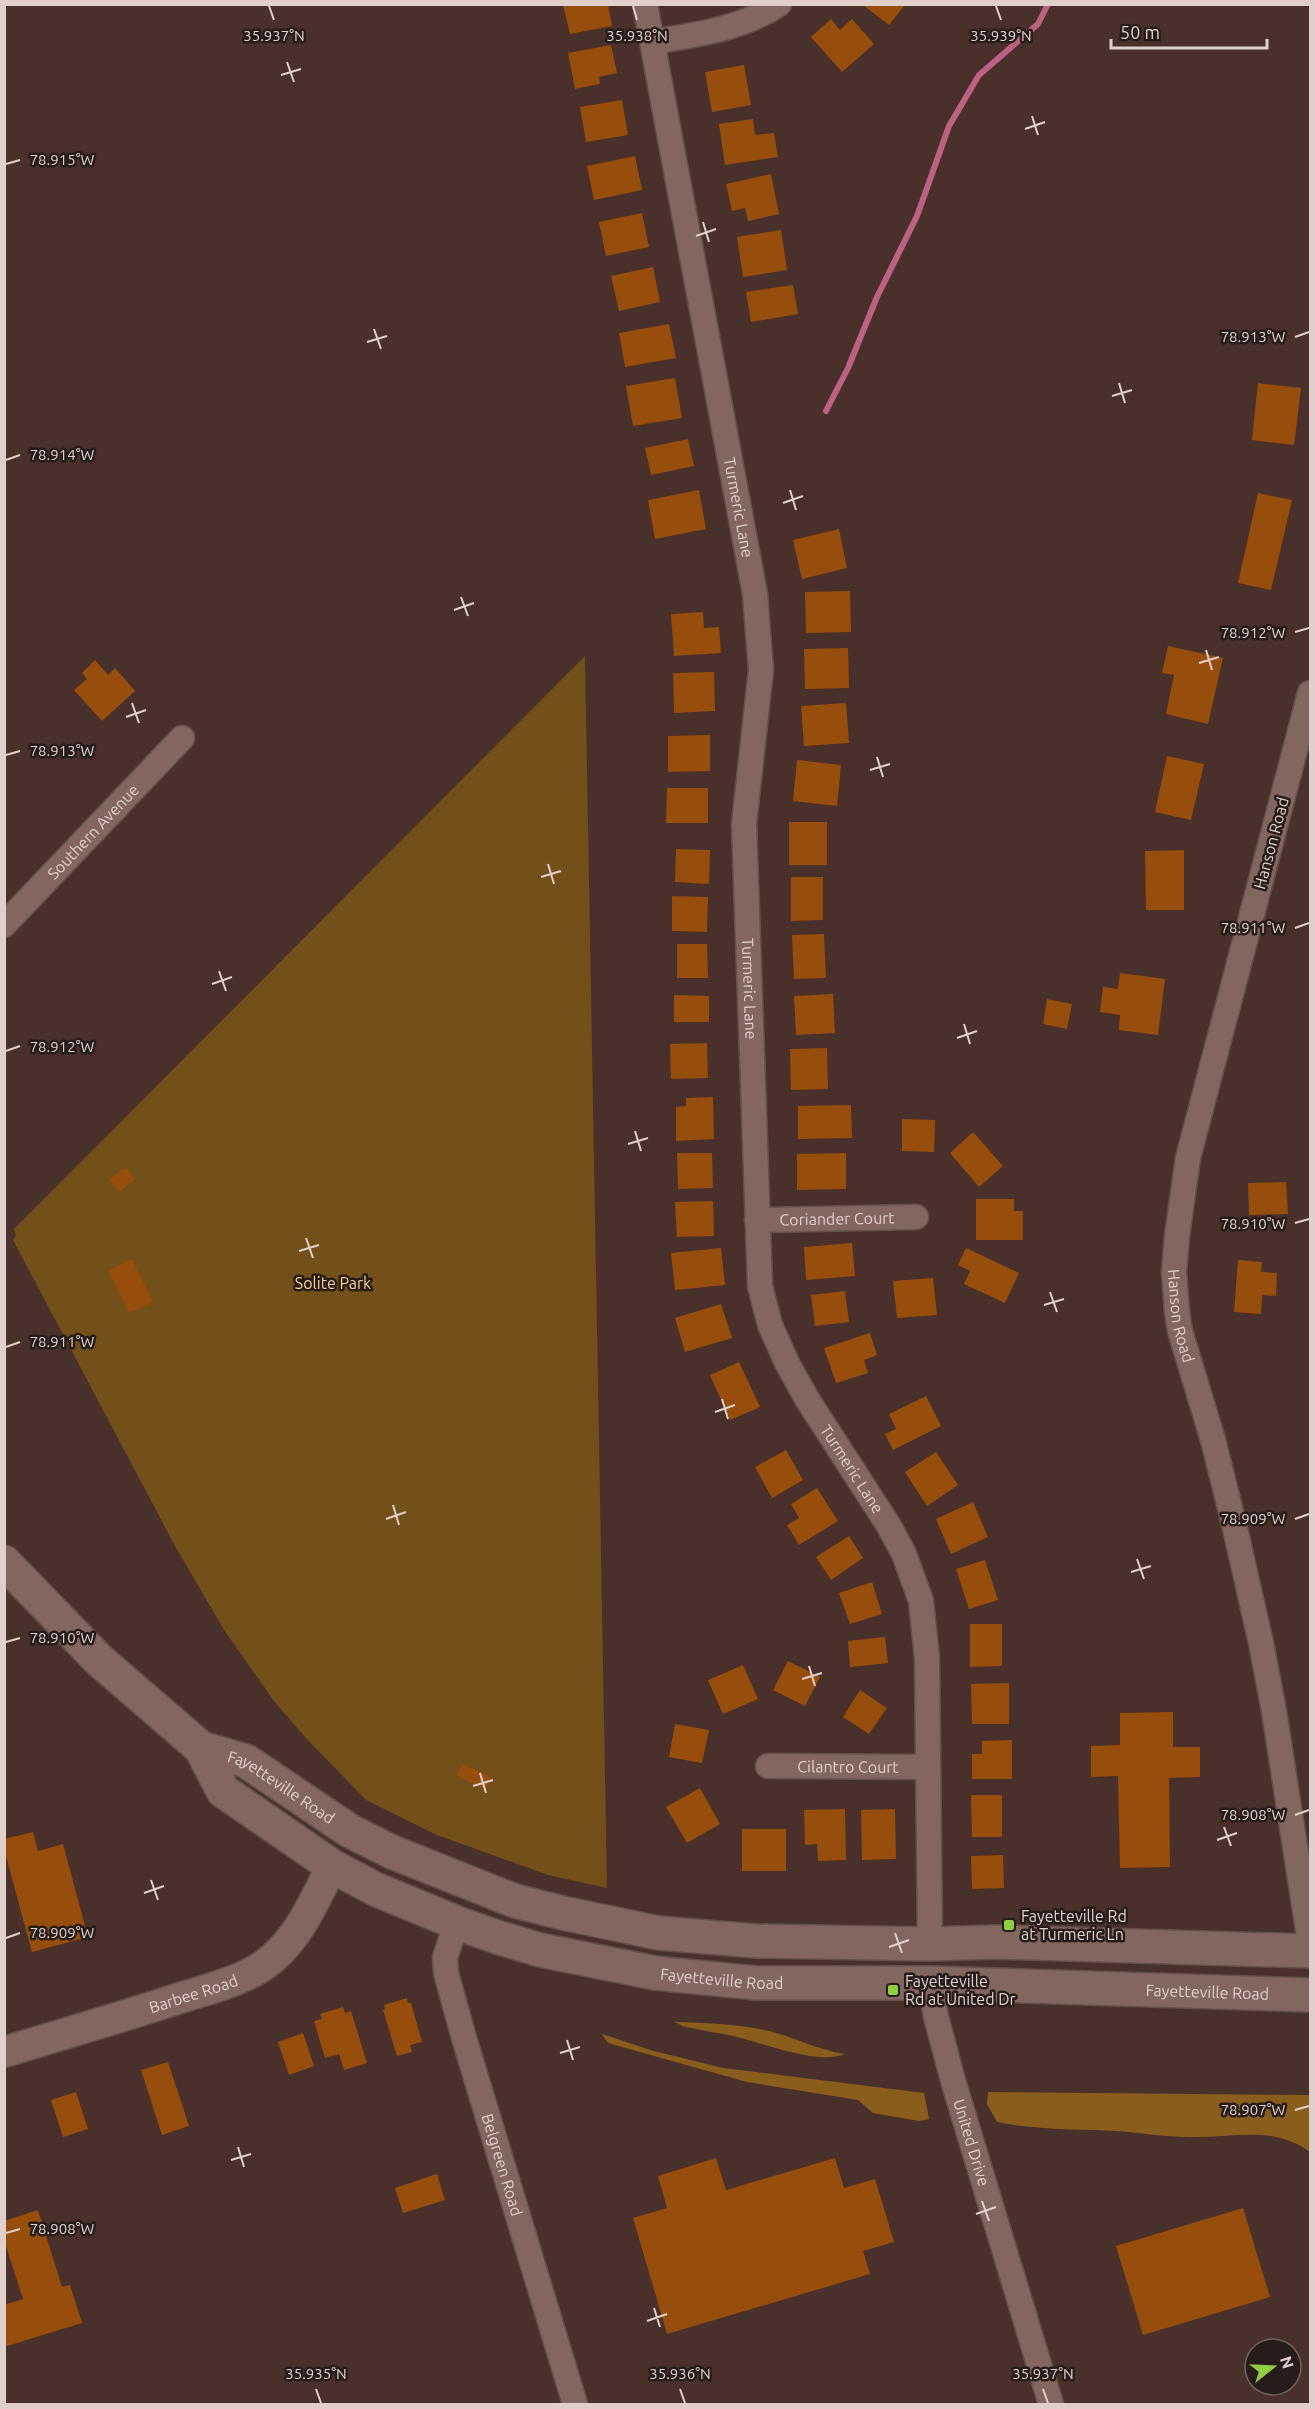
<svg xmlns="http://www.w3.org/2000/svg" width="1315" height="2409" viewBox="0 0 1315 2409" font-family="Ubuntu,sans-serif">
	<rect width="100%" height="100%" fill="#4a302a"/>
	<!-- green -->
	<polygon fill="#734f19" points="585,656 607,1888 548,1875 437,1835 366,1800 305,1737 274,1701 224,1630 175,1546 13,1240 16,1236 14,1229"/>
	<!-- forest -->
	<g fill="#895e1d">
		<path d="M675,2022C707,2023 742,2024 773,2032C798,2039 819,2050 845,2054C817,2065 769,2045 741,2038C722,2033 702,2031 682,2026Z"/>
		<polygon points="602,2034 650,2050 723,2068 924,2093 929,2119 919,2121 873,2113 858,2100 747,2082 608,2043"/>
		<path d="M988,2092L1310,2095V2152C1274,2125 1232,2138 1190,2137C1166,2137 1141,2133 1117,2131C1077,2129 1037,2130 997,2122L987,2104Z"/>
	</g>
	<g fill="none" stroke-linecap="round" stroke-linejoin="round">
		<!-- stream -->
		<polyline stroke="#bb6184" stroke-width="6" points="826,411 848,368 877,297 917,216 949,126 979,75 1038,24 1048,4"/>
	</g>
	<!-- building -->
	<g fill="#974d0b">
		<polygon points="563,5 608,5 612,26 570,34"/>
		<polygon points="863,5 905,5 889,25"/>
		<polygon points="831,19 840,30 852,19 874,44 842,72 811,37"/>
		<polygon points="611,45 617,73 599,77 600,84 575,89 568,53"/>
		<polygon points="744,65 751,105 712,112 705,72"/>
		<polygon points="622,100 628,135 586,142 580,107"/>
		<polygon points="753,119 755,135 774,133 778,157 725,165 719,124"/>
		<polygon points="635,156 642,190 594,200 587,166"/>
		<polygon points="771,174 779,214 748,221 745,208 732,211 726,184"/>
		<polygon points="642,213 649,247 606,256 599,222"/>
		<polygon points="781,230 787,270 743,277 737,237"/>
		<polygon points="653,267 660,302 619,311 611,276"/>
		<polygon points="793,285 798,314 751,322 746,292"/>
		<polygon points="669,324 676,358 625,367 619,333"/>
		<polygon points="675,378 682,418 633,426 626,386"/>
		<polygon points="1258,383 1301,388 1294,445 1252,440"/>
		<polygon points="688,439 694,466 651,475 645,448"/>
		<polygon points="699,490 706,529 655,539 648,500"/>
		<polygon points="1258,493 1292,500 1271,590 1238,583"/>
		<polygon points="839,529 847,568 802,579 793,540"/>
		<polygon points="850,591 851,632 806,633 805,592"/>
		<polygon points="703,612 704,628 719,627 721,653 674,656 671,614"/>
		<polygon points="1168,646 1223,658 1208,724 1166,714 1174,675 1162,673"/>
		<polygon points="848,648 849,688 805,689 804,649"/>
		<polygon points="95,660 108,675 115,668 135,691 102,721 74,690 87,679 82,673"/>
		<polygon points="714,672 715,711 674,713 673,673"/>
		<polygon points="846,703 849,743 804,746 801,706"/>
		<polygon points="710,735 710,771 668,772 668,736"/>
		<polygon points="1167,756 1204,764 1191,820 1155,812"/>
		<polygon points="797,760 841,765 837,806 793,801"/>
		<polygon points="667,788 708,788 708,823 666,823"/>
		<rect x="789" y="822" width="38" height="43"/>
		<polygon points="676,849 710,850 709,884 675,882"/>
		<polygon points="1184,850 1184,910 1146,910 1145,851"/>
		<polygon points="791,877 823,877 823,920 791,921"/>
		<polygon points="672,896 708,897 707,932 672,931"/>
		<polygon points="824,934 826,978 794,979 792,935"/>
		<polygon points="677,944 707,944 708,978 677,978"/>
		<polygon points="1120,973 1165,979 1158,1035 1119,1030 1120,1015 1100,1012 1103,987 1118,989"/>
		<polygon points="833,994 835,1033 796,1035 794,996"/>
		<polygon points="674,995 709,996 709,1022 674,1022"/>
		<polygon points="1047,999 1072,1004 1067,1029 1043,1024"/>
		<polygon points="707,1043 708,1078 671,1079 670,1044"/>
		<polygon points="827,1048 828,1089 791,1090 790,1049"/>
		<polygon points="713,1097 714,1139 676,1141 676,1107 686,1106 686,1098"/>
		<polygon points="851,1105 852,1138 798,1139 798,1106"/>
		<polygon points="902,1119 935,1120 934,1152 902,1151"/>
		<polygon points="973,1132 1003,1166 979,1187 950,1153"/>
		<polygon points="677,1153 712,1153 713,1188 678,1189"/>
		<polygon points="846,1153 846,1189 797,1190 797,1154"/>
		<polygon points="125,1167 135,1179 119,1192 109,1180"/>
		<polygon points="1286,1182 1288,1214 1249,1215 1248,1183"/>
		<polygon points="976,1199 1014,1199 1014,1211 1023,1211 1023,1240 976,1240"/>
		<polygon points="713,1201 714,1236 677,1237 675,1202"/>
		<polygon points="852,1243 855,1276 806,1280 804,1247"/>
		<polygon points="721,1248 725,1285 675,1290 671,1253"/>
		<polygon points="966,1248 1019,1273 1005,1303 964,1284 970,1271 958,1265"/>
		<polygon points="132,1259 153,1302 129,1313 108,1271"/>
		<polygon points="1238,1260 1262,1262 1261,1272 1277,1273 1276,1296 1262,1295 1261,1314 1234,1312"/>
		<polygon points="933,1278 937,1315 897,1318 893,1281"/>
		<polygon points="845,1291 849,1322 815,1326 811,1295"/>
		<polygon points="721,1304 732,1338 685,1352 675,1318"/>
		<polygon points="870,1333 877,1355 864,1360 868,1373 836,1383 824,1348"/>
		<polygon points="739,1362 760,1407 730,1420 710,1375"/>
		<polygon points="926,1396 941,1426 893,1450 885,1434 896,1429 889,1414"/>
		<polygon points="786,1450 803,1480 772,1498 755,1467"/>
		<polygon points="936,1452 958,1485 927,1506 905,1472"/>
		<polygon points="817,1488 838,1521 799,1545 787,1525 799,1518 791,1504"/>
		<polygon points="973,1502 988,1537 951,1554 936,1519"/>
		<polygon points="849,1536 863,1558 831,1580 816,1557"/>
		<polygon points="985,1560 998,1600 969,1609 956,1569"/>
		<polygon points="872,1582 882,1614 850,1624 839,1593"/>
		<polygon points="970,1624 1002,1624 1002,1666 970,1667"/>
		<polygon points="885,1637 888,1663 850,1667 848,1641"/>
		<polygon points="788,1661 820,1677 805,1706 773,1690"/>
		<polygon points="743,1665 758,1699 723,1714 708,1680"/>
		<polygon points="1009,1683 1009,1724 972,1724 971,1684"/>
		<polygon points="860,1690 887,1708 869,1734 843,1717"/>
		<polygon points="1173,1712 1173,1747 1200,1747 1200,1777 1169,1778 1170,1867 1120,1868 1118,1776 1091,1777 1091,1746 1120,1745 1120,1713"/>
		<polygon points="675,1724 709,1730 702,1763 669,1757"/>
		<polygon points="1012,1740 1012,1779 972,1779 972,1754 982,1754 982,1741"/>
		<polygon points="462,1764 491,1776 485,1789 457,1776"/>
		<polygon points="700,1788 720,1824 687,1843 666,1807"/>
		<polygon points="971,1795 1002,1795 1002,1837 972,1837"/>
		<polygon points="845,1809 846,1860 818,1861 817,1844 805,1845 804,1810"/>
		<polygon points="895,1809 896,1859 862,1860 861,1810"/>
		<rect x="742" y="1829" width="44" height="42"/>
		<polygon points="33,1832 38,1851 63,1844 88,1937 32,1952 4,1849 4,1839"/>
		<polygon points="1003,1855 1004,1888 972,1889 971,1856"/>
		<polygon points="407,1998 408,2003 411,2003 422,2042 410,2045 412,2052 397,2056 383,2010 385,2010 384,2005"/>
		<polygon points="343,2007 345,2013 351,2011 367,2063 344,2070 339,2054 325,2058 314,2021 322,2019 320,2014"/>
		<polygon points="303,2033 314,2066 289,2075 278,2042"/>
		<polygon points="168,2062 189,2126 162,2135 141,2070"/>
		<polygon points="76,2092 88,2129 63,2137 51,2100"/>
		<polygon points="716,2158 726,2190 835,2158 844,2188 875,2179 894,2242 863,2251 870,2274 667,2334 633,2218 667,2208 658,2176"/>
		<polygon points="437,2174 445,2200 403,2213 395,2188"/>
		<polygon points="1243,2208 1270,2297 1143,2335 1116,2246"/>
		<polygon points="38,2210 62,2287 70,2285 82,2323 4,2347 4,2305 23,2299 4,2240 4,2221"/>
	</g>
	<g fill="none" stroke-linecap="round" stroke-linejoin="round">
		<!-- minor casing -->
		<g stroke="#644f4a" stroke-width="27">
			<g id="minor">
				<path id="s1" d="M645,4L755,594L761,670L744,824L760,1286L770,1325L787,1363L807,1399L889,1526L904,1554L921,1601L927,1658L930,1944"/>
				<path d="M652,42C695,35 742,29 779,4"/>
				<path id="s2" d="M1310,693L1188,1158L1177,1236L1174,1272L1177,1312L1180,1331L1213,1440L1234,1524L1261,1643L1274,1711L1310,1943"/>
				<path id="s3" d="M4,925L182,738"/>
				<path id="s4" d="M757,1220L916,1217"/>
				<path id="s5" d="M768,1766L927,1767"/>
				<path id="s6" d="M457,1923L445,1957L446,1973L464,2038L575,2404"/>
				<path id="s7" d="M930,1983L936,2017L954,2084L1051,2404"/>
			</g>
		</g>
		<!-- tertiary casing -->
		<g stroke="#644f4a" stroke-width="33">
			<g id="tertiary">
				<path id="s8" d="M4,2052C63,2034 122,2017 180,1998C211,1988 248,1980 273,1958C301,1934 316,1897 332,1866"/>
			</g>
		</g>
		<!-- secondary casing -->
		<g stroke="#644f4a" stroke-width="36">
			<g id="secondary">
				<path id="s9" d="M4,1562L99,1660L201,1748L223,1791L332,1866L375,1889L457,1923L497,1937L540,1950L655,1973L756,1983H930L1310,1995"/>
				<path id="s10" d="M201,1748L246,1761L350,1831L392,1852L515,1901L563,1913L658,1933L756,1941L930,1944L996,1942L1310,1951"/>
			</g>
		</g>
		<!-- minor -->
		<use href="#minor" stroke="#83665f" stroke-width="24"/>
		<!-- tertiary -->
		<use href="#tertiary" stroke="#83665f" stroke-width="30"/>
		<!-- secondary -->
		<use href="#secondary" stroke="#83665f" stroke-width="33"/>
	</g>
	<!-- ticks -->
	<path fill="none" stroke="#e0cfcb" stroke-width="2" d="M269,6L274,20M633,6L637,20M996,6L1001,20M287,62L294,82M281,75L301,69M1032,116L1038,135M1025,129L1045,122M6,164L20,160M703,222L709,242M696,236L716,229M374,329L381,349M1295,337L1309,332M367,342L387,336M1119,383L1125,403M1112,396L1132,390M6,460L20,455M790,490L796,510M783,503L803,496M461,597L468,616M454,610L474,603M1295,632L1309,628M1206,650L1212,670M1199,663L1219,657M132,703L139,723M126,717L146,710M6,755L20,751M877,757L883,777M870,770L890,764M548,864L554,884M541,877L561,871M1295,928L1309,923M219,971L226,991M212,984L232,977M964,1024L970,1044M957,1038L977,1031M6,1051L20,1046M635,1131L641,1151M628,1144L648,1138M1295,1223L1309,1219M306,1238L313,1258M299,1251L319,1245M1050,1292L1057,1312M1044,1305L1064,1299M6,1347L20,1342M722,1399L728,1419M715,1412L735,1405M393,1505L399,1525M386,1519L406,1512M1295,1519L1309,1514M1137,1559L1144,1579M1131,1572L1151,1566M6,1642L20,1638M809,1666L815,1686M802,1679L822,1673M480,1773L486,1793M473,1786L493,1780M1295,1815L1309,1810M1224,1827L1231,1846M1217,1840L1237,1833M151,1880L158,1900M144,1893L164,1886M895,1933L902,1953M6,1938L20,1933M889,1947L909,1940M567,2040L573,2060M560,2053L580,2047M1295,2110L1309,2106M238,2147L244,2167M231,2160L251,2154M982,2201L989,2221M976,2214L996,2207M6,2233L20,2229M654,2308L660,2327M647,2321L667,2314M316,2389L321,2403M680,2389L685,2403M1043,2389L1048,2403"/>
	<!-- markers -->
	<g fill="#8fcd42" stroke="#271c19" stroke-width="2">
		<rect x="1003" y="1919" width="12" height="12" rx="3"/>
		<rect x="887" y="1984" width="12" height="12" rx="3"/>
	</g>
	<g text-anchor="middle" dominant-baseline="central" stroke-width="5" stroke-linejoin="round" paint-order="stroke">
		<!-- street labels -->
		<g font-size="16" fill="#e0cfcb" stroke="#271c19">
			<text stroke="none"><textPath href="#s1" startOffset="512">Turmeric Lane</textPath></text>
			<text stroke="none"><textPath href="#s3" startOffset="129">Southern Avenue</textPath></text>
			<text transform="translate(1271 843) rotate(-75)">Hanson Road</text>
			<text stroke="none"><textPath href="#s1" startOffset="996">Turmeric Lane</textPath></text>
			<text stroke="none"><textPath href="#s4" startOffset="80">Coriander Court</textPath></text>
			<text stroke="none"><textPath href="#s2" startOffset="640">Hanson Road</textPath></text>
			<text stroke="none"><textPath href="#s1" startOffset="1500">Turmeric Lane</textPath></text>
			<text stroke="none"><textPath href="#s5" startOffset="80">Cilantro Court</textPath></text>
			<text stroke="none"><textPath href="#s10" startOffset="90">Fayetteville Road</textPath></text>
			<text stroke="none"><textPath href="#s9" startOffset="861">Fayetteville Road</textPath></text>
			<text stroke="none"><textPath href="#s9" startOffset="1347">Fayetteville Road</textPath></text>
			<text stroke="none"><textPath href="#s8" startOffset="198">Barbee Road</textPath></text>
			<text stroke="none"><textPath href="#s7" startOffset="165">United Drive</textPath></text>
			<text stroke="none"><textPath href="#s6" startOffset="252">Belgreen Road</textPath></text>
		</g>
		<!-- park labels -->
		<g font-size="16" fill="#fbce93" stroke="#271c19">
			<text x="333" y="1283">Solite Park</text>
		</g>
		<!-- poi labels -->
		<g font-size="16" fill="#e0cfcb" stroke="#271c19" text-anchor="start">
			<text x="1021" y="1916">Fayetteville Rd<tspan x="1021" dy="18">at Turmeric Ln</tspan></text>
			<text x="905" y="1981">Fayetteville<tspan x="905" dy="18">Rd at United Dr</tspan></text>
		</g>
	</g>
	<g font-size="15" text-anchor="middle" fill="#e0cfcb" stroke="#271c19" stroke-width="5" stroke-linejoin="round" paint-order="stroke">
		<text x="274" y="41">35.937°N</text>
		<text x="637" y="41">35.938°N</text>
		<text x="1001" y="41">35.939°N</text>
		<text x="62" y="165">78.915°W</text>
		<text x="1253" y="342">78.913°W</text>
		<text x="62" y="460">78.914°W</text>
		<text x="1253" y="638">78.912°W</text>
		<text x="62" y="756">78.913°W</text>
		<text x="1253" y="933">78.911°W</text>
		<text x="62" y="1052">78.912°W</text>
		<text x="1253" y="1229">78.910°W</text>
		<text x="62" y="1347">78.911°W</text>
		<text x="1253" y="1524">78.909°W</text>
		<text x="62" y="1643">78.910°W</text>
		<text x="1253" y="1820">78.908°W</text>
		<text x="62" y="1938">78.909°W</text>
		<text x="1253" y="2115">78.907°W</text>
		<text x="62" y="2234">78.908°W</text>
		<text x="316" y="2379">35.935°N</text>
		<text x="680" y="2379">35.936°N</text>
		<text x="1043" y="2379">35.937°N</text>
	</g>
	<!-- border -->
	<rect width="1315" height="2409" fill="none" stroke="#e0cfcb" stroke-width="12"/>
	<!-- north arrow -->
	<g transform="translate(1273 2367) rotate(72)"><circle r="28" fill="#271c19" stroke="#716460" stroke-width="1.5"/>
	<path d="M0-4.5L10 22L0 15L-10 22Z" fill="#8fcd42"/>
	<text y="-9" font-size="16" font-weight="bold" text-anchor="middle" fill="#e0cfcb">N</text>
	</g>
	<!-- scale -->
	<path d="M1111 39v9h156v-9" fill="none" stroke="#e0cfcb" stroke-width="3"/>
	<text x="1120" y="39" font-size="18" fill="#e0cfcb" stroke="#271c19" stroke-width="4.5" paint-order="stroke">50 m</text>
</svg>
